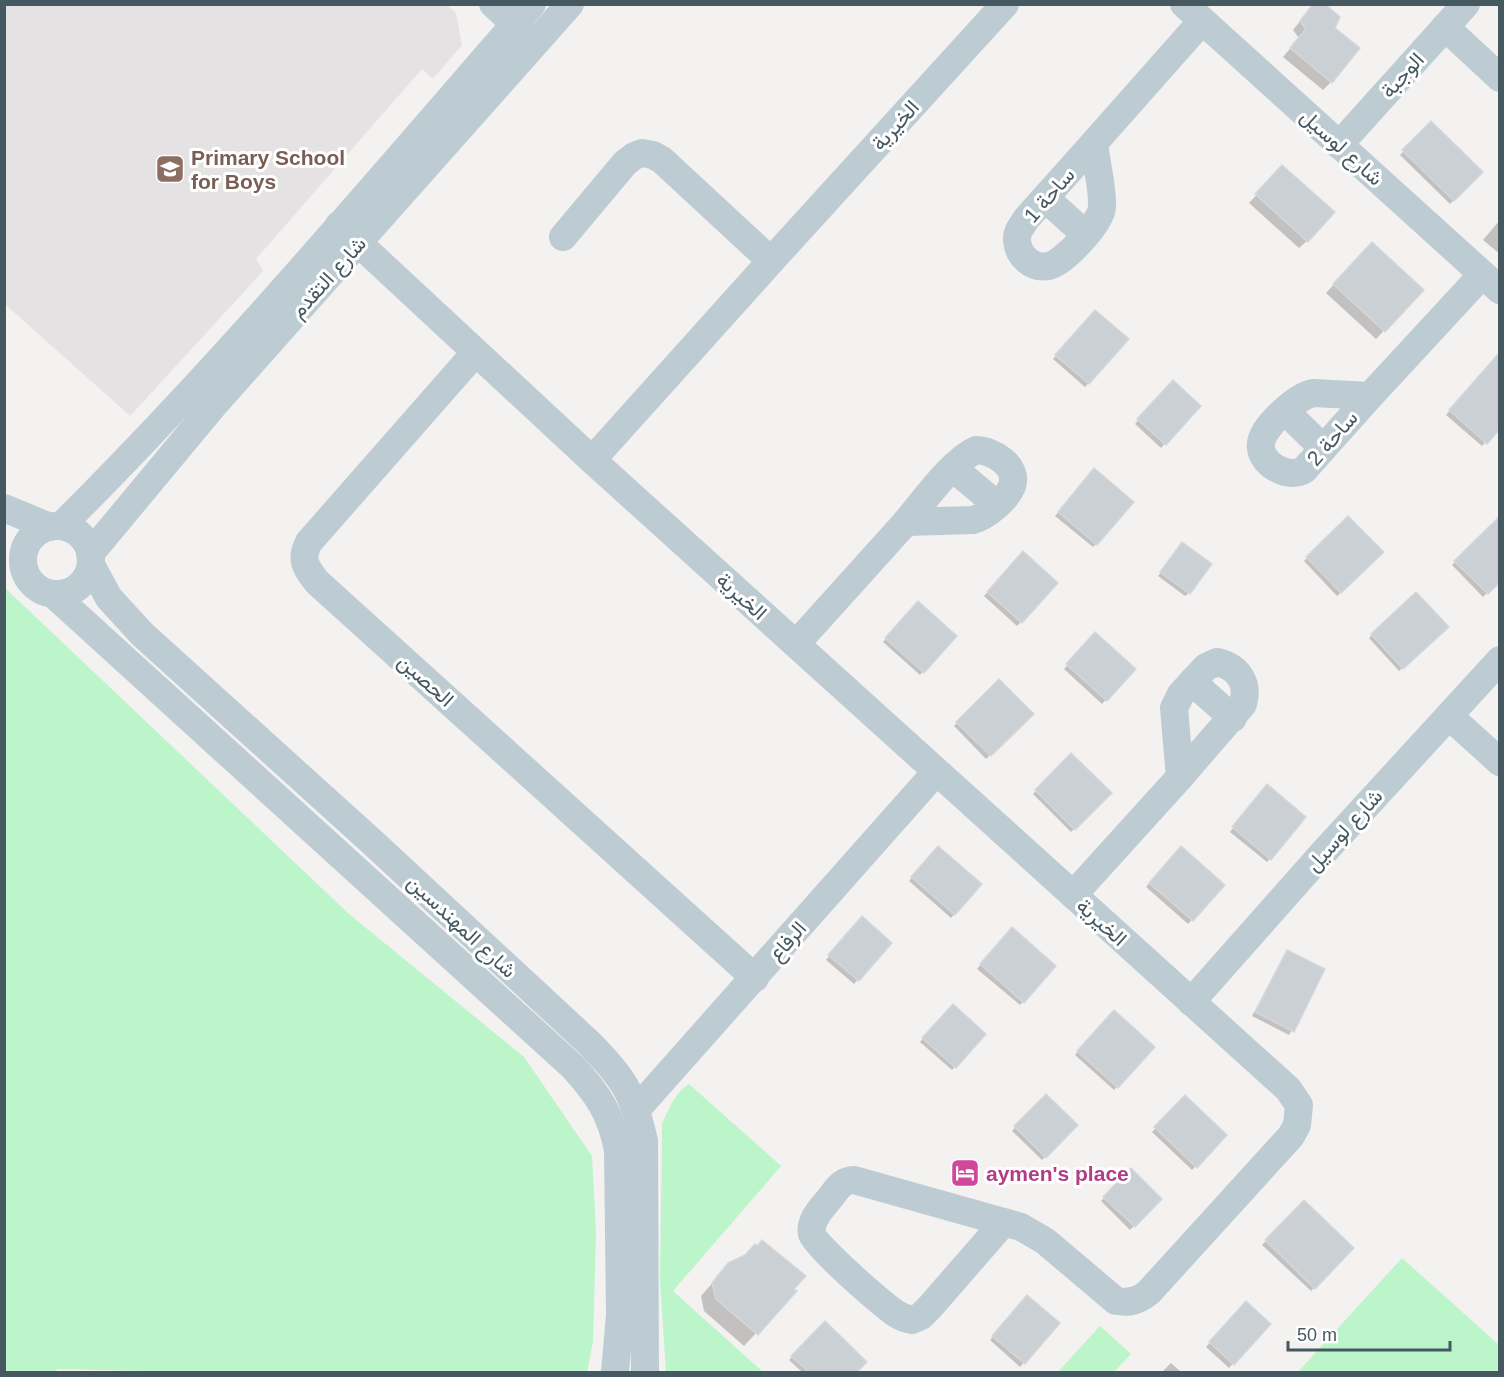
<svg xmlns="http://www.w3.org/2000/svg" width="1504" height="1377" viewBox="0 0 1504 1377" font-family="Arial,Vazirmatn,sans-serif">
	<rect width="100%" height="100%" fill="#f4f1f1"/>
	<!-- education -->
	<polygon fill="#e5e2e4" points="447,5 456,13 462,45 433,79 422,69 256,259 263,271 130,416 5,304 5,5"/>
	<!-- green -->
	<g fill="#bcf5c9">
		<polygon points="4,587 349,914 524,1057 592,1156 596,1232 593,1342 587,1372 189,1372 57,1369 56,1372 5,1372"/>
		<path d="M689,1084L781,1166L673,1291L763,1372H666L660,1281L662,1124C669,1109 674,1093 689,1084Z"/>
		<polygon points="1402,1258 1499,1345 1499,1372 1298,1372"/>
		<polygon points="1100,1326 1131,1354 1114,1372 1058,1372"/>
	</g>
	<!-- shadow -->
	<g fill="#0003">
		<polygon points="1314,4 1334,28 1331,82 1323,90 1283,57 1299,38 1293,30"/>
		<polygon points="1431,123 1481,172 1450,204 1400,155"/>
		<polygon points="1275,175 1307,241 1299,248 1249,203"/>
		<polygon points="1500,220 1500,254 1483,240"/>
		<polygon points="1364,252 1422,290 1376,339 1326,293"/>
		<polygon points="1091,315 1127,339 1085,387 1053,359"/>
		<polygon points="1493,361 1500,427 1482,446 1446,415"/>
		<polygon points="1173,382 1199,406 1161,448 1135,424"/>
		<polygon points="1091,474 1096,544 1093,547 1055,516"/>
		<polygon points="1348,518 1382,552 1337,596 1304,561"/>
		<polygon points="1496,521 1500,580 1483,597 1452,565"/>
		<polygon points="1179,548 1189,593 1185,596 1158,576"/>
		<polygon points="1023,553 1056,583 1017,626 984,596"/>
		<polygon points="1416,594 1447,627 1399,671 1369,638"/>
		<polygon points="918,603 955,636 920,675 883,642"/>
		<polygon points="1095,634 1134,669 1102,704 1064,669"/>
		<polygon points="999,681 1032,714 986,759 954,726"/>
		<polygon points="1071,755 1109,793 1071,832 1033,794"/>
		<polygon points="1263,790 1270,859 1267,862 1230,832"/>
		<polygon points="938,848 980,884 951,918 909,881"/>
		<polygon points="1177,851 1223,885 1188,924 1146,887"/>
		<polygon points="858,922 890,943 854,984 826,960"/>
		<polygon points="1012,930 1023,1002 1020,1005 977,969"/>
		<polygon points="1287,951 1323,970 1289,1035 1252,1016"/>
		<polygon points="953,1006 984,1035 952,1070 920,1042"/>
		<polygon points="1114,1012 1153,1047 1114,1090 1075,1055"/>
		<polygon points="1046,1096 1076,1125 1042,1160 1012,1131"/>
		<polygon points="1185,1097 1225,1136 1192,1170 1152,1132"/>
		<polygon points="1131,1170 1160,1199 1130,1230 1101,1201"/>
		<polygon points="1304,1202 1352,1248 1311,1291 1262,1245"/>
		<polygon points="757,1247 795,1291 744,1346 704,1311 701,1296 729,1264 744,1257"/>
		<polygon points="1024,1301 1058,1323 1020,1367 990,1340"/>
		<polygon points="1246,1303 1269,1324 1229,1368 1206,1347"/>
		<polygon points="825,1323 865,1362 855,1372 802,1372 789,1360"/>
		<polygon points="1171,1363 1181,1372 1162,1372"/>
	</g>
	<!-- building -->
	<g fill="#cad0d4" stroke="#d4d8dd" stroke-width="1.5">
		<polygon points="1313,4 1325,4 1340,17 1335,28 1360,48 1332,83 1290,48 1306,29 1300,21"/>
		<polygon points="1431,121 1483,172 1454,201 1402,150"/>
		<polygon points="1282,165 1335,212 1308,242 1255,194"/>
		<polygon points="1372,242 1424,290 1385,332 1333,284"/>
		<polygon points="1095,310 1129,339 1089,384 1055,355"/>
		<polygon points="1500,352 1500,429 1487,444 1449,410"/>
		<polygon points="1173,380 1201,406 1166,445 1137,419"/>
		<polygon points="1094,468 1134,502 1097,545 1058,512"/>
		<polygon points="1348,516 1384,552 1341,593 1306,557"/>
		<polygon points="1500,516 1500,582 1488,594 1454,561"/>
		<polygon points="1182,542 1212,564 1190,594 1160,572"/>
		<polygon points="1023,551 1058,583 1022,623 987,592"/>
		<polygon points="1416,592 1449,627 1403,669 1371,634"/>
		<polygon points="918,601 957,636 924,673 885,638"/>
		<polygon points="1095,632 1136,669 1107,701 1066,664"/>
		<polygon points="999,679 1034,714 991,756 956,722"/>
		<polygon points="1071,753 1112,793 1075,830 1035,790"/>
		<polygon points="1267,784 1306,817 1271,860 1232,827"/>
		<polygon points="938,846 982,884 955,915 911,877"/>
		<polygon points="1181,846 1225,885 1193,921 1149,883"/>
		<polygon points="862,916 892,943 859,981 828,955"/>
		<polygon points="1012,927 1056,966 1024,1003 980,964"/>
		<polygon points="1287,950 1325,969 1294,1032 1255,1012"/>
		<polygon points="953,1004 986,1034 956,1068 922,1038"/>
		<polygon points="1114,1010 1155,1047 1118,1088 1077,1051"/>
		<polygon points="1046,1094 1078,1125 1046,1158 1014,1126"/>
		<polygon points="1185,1095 1227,1135 1197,1168 1154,1127"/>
		<polygon points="1131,1168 1162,1199 1135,1227 1103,1197"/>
		<polygon points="1304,1200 1354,1248 1315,1289 1265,1240"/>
		<polygon points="762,1240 806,1276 794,1289 797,1291 758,1335 716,1299 712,1283 728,1263 745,1255 755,1244 757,1246"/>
		<polygon points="1027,1295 1060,1323 1025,1364 992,1336"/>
		<polygon points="1246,1301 1271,1324 1234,1365 1209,1342"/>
		<polygon points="825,1321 867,1362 857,1372 809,1372 791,1356"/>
	</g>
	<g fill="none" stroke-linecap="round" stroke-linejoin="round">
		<!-- minor -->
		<g stroke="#bdccd2" stroke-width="28">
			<polyline points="493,4 529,37"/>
			<polyline points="1184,4 1500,290"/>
			<polyline points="1445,27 1500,78"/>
			<path d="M1094,143C1096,163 1103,188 1102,207C1101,223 1063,264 1048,266C1032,269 1018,256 1017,240C1016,232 1022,226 1026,219Z"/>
			<polyline points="1094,143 1202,21"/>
			<polyline points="1339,145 1466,4"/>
			<polyline points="1045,198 1085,234"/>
			<path d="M339,225L592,460L1288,1089L1299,1105L1297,1125L1291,1136L1149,1292C1138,1301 1130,1303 1116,1301L1045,1241L1021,1227L854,1180C842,1180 837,1189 830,1198C822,1208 809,1220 812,1234C816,1247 881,1303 895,1313C901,1317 906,1319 912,1320L921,1316L930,1307L1004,1222"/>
			<polyline points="563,237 625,163 634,156 642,153 653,155 662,160 771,261"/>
			<path d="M475,353L309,542C300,559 305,567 317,582L755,978"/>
			<path d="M1314,393L1370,396L1304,470C1288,480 1258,463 1261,443C1263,426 1298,395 1314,393Z"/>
			<polyline points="1370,396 1482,275"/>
			<polyline points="1285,411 1323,448"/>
			<path d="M976,450C992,450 1019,466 1012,486C1007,499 986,517 973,520L906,522C924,501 952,461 976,450Z"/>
			<polyline points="592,460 771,261 1005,4"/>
			<polyline points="953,468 997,505"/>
			<polyline points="4,508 50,527"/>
			<path d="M61,526C227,361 378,181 532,4"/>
			<circle cx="57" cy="560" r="34"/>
			<polyline points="90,554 213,406 570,4"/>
			<path d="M91,565L109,598L142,634L371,841L588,1042C623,1077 633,1092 644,1141L645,1372"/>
			<path d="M53,594L573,1067C598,1094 611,1114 618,1150L620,1315L615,1372"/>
			<polyline points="796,644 906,522"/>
			<path d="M1217,662C1239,667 1249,684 1243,704L1180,777L1174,708L1181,694L1206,667Z"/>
			<polyline points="1192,682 1233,718"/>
			<polyline points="1449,716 1500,762"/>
			<polyline points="1073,895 1180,777"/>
			<polyline points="1191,1002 1323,853 1500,660"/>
			<polyline points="637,1109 936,772"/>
		</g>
	</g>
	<!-- icons -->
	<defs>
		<g id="school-square" transform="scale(1.5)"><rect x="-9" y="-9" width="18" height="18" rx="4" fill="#8d6e63" stroke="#fff"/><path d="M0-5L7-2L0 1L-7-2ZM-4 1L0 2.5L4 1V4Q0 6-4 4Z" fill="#fff"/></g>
		<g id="hotel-square" transform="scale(1.5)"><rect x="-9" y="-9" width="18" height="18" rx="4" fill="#d1479c" stroke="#fff"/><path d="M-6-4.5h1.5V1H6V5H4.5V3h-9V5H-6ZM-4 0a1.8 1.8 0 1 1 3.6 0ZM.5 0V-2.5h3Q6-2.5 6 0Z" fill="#fff"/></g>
	</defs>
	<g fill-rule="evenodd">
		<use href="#school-square" x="170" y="169"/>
		<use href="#hotel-square" x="965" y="1173"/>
	</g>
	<g text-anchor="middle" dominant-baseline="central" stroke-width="6" stroke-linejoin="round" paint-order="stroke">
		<!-- street labels -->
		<g font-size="21" fill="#465961" stroke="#fff">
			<text transform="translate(1402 75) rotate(-48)">الوجبة</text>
			<text transform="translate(895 125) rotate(-48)">الخيرية</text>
			<text transform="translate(1342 147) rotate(42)">شارع لوسيل</text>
			<text transform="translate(1049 195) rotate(-49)">ساحة 1</text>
			<text transform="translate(328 277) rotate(-48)">شارع التقدم</text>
			<text transform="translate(1332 438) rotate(-49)">ساحة 2</text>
			<text transform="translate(742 596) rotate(42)">الخيرية</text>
			<text transform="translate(426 680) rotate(42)">الحصين</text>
			<text transform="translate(1344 830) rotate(-48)">شارع لوسيل</text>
			<text transform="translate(1102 922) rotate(42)">الخيرية</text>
			<text transform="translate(462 926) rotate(43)">شارع المهندسين</text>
			<text transform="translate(787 941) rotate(-49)">الرفاع</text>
		</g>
		<!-- education labels -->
		<g font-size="21" font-weight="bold" fill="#785e54" stroke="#fff" text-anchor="start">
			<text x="191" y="157">Primary School<tspan x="191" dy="24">for Boys</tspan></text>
		</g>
		<!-- hotel labels -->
		<g font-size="21" font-weight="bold" fill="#b23c85" stroke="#fff" text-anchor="start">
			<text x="986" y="1173">aymen's place</text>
		</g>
	</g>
	<!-- border -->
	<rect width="1504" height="1377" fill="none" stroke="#465961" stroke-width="12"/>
	<!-- scale -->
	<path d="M1288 1341v9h162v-9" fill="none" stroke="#465961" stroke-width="3"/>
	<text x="1297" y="1341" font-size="18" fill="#465961" stroke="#ffffff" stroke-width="4.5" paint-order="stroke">50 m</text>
</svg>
